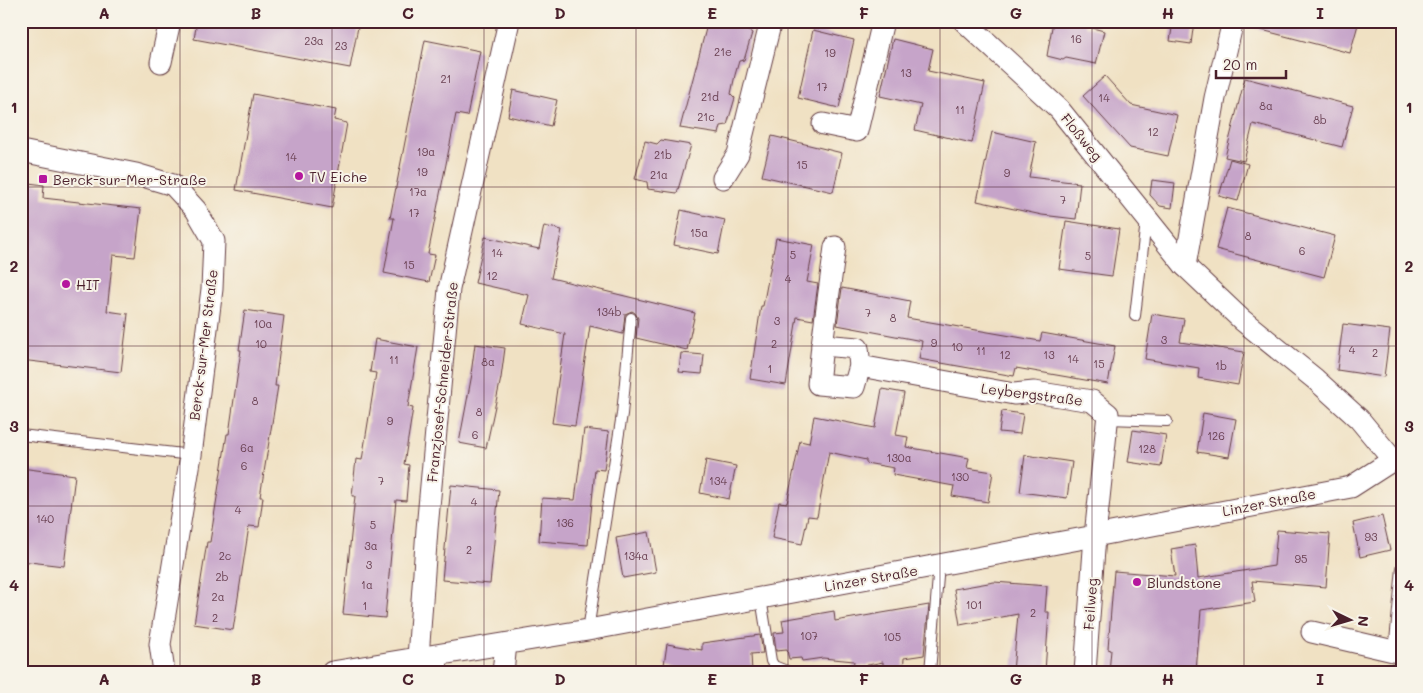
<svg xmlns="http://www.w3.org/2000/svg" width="1423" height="693" viewBox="0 0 1423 693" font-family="Mali,sans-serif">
	<rect width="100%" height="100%" fill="#f7f3e8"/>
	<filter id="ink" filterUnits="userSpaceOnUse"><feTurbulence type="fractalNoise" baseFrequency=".02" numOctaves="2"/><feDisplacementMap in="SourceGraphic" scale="10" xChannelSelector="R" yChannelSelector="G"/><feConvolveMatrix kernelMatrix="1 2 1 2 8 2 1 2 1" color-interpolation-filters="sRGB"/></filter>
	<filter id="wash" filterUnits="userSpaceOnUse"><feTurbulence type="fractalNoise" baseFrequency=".0096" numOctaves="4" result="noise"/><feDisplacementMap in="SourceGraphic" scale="20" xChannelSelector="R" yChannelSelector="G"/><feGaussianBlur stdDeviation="1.12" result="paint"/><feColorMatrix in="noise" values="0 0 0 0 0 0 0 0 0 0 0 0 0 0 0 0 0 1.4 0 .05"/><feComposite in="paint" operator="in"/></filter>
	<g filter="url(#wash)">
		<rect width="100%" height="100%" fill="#f0e1c3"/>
		<g id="blocks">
			<!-- building -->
			<g fill="#c6a4c9">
				<polygon points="197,21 330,21 358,27 350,68 194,39"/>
				<polygon points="708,21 749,21 747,29 752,33 744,60 739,61 735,75 731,94 735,98 727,125 721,126 719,134 680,128"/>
				<polygon points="1053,21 1086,21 1085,26 1104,31 1096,64 1066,58 1063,60 1047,56"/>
				<polygon points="1173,21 1194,21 1191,44 1170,41"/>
				<polygon points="1255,21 1359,21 1350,53 1254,28"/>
				<polygon points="813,30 854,40 839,108 798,98"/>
				<polygon points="893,39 933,49 928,71 985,83 972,143 915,130 921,105 880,96"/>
				<polygon points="425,40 480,51 467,116 456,114 428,254 435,255 429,282 384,273 394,218 390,218"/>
				<polygon points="1105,76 1131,105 1177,115 1168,156 1130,148 1083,96"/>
				<polygon points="1245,78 1353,106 1342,147 1253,124 1244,161 1225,157"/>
				<polygon points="513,90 557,100 551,126 508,116"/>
				<polygon points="253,94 336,110 334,120 347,123 332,208 236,190"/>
				<polygon points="992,132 1036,142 1029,177 1080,183 1076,219 1042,215 977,201"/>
				<polygon points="772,136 842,153 833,192 762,176"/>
				<polygon points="661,140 691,145 677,193 648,189 647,182 635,179 645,141 657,144"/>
				<polygon points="1230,159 1248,164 1238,201 1219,196"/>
				<polygon points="1152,180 1175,183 1172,208 1160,206 1150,195"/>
				<polygon points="21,182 44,185 43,198 141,209 135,257 113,255 107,311 128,314 121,372 21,360"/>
				<polygon points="1227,208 1335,236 1324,277 1216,249"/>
				<polygon points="681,210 725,220 718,254 674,245"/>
				<polygon points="1066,221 1119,229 1112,276 1059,269"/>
				<polygon points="544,226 562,230 551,278 695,313 687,350 636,338 638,318 635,313 632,311 625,314 623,334 590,326 575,426 552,423 565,334 522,324 529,295 475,283 485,237 539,249"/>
				<polygon points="776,238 814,245 807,282 818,284 813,320 797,317 786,385 750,379 761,306 763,306"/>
				<polygon points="842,288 910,301 907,318 1040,341 1042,333 1115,346 1108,384 1016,368 1014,376 919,359 922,341 837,325"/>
				<polygon points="245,310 284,316 275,386 278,386 260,497 263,497 259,527 249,526 233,630 194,624 207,542 210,542 227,434 229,434 241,350 239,350"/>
				<polygon points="1152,314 1184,319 1180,342 1244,352 1238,385 1198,378 1199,368 1145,359"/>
				<polygon points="1343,324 1390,330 1384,377 1337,370"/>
				<polygon points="375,339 418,347 408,407 413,408 404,464 409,465 406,501 396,500 385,618 343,614 355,496 352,496 356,459 362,460 376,373 370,372"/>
				<polygon points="475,344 505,348 501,378 486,448 459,443 472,374 471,374"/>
				<polygon points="681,353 704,355 702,374 679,372"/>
				<polygon points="882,389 904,393 896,435 908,437 906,447 969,458 967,468 993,472 988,502 952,496 954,486 893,475 894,468 866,463 866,460 829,452 817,517 808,516 802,544 772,538 779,502 787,503 800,441 809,443 814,416 875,428"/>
				<polygon points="1002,411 1023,414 1020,434 999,432"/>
				<polygon points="1203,413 1236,419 1229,457 1197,452"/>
				<polygon points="584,429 609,432 604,470 595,469 588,545 539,541 542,498 575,500"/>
				<polygon points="1133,430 1166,435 1161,467 1128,462"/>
				<polygon points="1025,455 1072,462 1067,498 1020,492"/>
				<polygon points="706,460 736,466 729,499 700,493"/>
				<polygon points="21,468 75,475 64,566 21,561"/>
				<polygon points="451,485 499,490 490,584 442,580"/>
				<polygon points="1382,516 1390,550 1360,557 1353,523"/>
				<polygon points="1277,530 1330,534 1326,587 1252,581 1255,602 1201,610 1196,672 1109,672 1111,650 1108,649 1114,571 1175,576 1171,549 1195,545 1198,578 1274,566"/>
				<polygon points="649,532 656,572 623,578 616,538"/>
				<polygon points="994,582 1047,586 1045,612 1049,612 1045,672 1013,672 1018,614 960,625 954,589"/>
				<polygon points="929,605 924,655 904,658 903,671 883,670 883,662 853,668 854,661 823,658 802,661 801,658 789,659 787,650 776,651 774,633 784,632 782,620 834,611 835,621"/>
				<polygon points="760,635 763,653 751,654 752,672 703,672 664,665 667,644 702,650 702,643"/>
			</g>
		</g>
	</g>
	<g filter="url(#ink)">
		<use href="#blocks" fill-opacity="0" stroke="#633c42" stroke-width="1"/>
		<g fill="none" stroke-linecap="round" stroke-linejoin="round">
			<!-- service casing -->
			<g stroke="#633c42" stroke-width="12">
				<g id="service">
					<polyline points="1135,316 1146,221"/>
					<polyline points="1108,419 1167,421"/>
					<polyline points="21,435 191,455"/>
					<polyline points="761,598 771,661 774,666 789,672"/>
					<polyline points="588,630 622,414 631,318"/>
					<polyline points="1394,652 1402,568"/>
					<polyline points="442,672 442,654"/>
					<polyline points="930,672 939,565"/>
				</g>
			</g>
			<!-- minor casing -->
			<g stroke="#633c42" stroke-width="23">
				<g id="minor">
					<polyline points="964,21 1059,109 1185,266 1242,320 1315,379 1359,419 1393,460"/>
					<polyline points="161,62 170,21"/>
					<polyline points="823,124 857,131 883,21"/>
					<polyline points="21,151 136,174 173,185 196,210 214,241 212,289 191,455 160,644 164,672"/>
					<polyline points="723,178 738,154 771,21"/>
					<polyline points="1185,266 1215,98 1233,21"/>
					<polygon points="822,345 858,348 860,366 854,387 818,384"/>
					<polyline points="822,345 835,247"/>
					<polyline points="860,366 1014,394 1034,392 1092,401 1108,414 1095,536 1085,672"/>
					<polyline points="1312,632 1402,653"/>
					<polyline points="418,658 427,529 449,289 509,21"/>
					<polyline points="332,672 588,630 1095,536 1351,487 1393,460 1402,461"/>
					<polyline points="503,672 506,644"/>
				</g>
			</g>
			<!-- service -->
			<use href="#service" stroke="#fff" stroke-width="10"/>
			<!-- minor -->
			<use href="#minor" stroke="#fff" stroke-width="21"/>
		</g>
	</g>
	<!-- grid -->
	<path fill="none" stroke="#4a1f2b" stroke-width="1" stroke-opacity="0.55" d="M180,21V672M332,21V672M484,21V672M636,21V672M788,21V672M940,21V672M1092,21V672M1244,21V672M21,187H1402M21,346H1402M21,506H1402"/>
	<!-- markers -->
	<g fill="#b5179e" stroke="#f7f3e8" stroke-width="2">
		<circle cx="299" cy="176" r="5"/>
		<rect x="38" y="174" width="10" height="10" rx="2.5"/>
		<circle cx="66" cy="284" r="5"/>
		<circle cx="1137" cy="582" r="5"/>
	</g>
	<g text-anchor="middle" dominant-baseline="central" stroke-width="4" stroke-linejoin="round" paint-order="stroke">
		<!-- number labels -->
		<g font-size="11" fill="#694052">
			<text x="1076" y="38">16</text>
			<text x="314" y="40">23a</text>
			<text x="341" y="45">23</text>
			<text x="723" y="51">21e</text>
			<text x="830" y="52">19</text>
			<text x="906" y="72">13</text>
			<text x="446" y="78">21</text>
			<text x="822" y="86">17</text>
			<text x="710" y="96">21d</text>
			<text x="1104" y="97">14</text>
			<text x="1266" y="105">8a</text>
			<text x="960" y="109">11</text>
			<text x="706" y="116">21c</text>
			<text x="1320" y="119">8b</text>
			<text x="1153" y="131">12</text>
			<text x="426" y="151">19a</text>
			<text x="663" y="154">21b</text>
			<text x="291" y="156">14</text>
			<text x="802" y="164">15</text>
			<text x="422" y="171">19</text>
			<text x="1007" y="172">9</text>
			<text x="659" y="174">21a</text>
			<text x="418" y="191">17a</text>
			<text x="1063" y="199">7</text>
			<text x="414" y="212">17</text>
			<text x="699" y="232">15a</text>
			<text x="1248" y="235">8</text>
			<text x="1302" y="250">6</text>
			<text x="497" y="252">14</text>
			<text x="793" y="254">5</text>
			<text x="1088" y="255">5</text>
			<text x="409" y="264">15</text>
			<text x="492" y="275">12</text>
			<text x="788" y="278">4</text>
			<text x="609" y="311">134b</text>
			<text x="868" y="312">7</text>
			<text x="893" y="317">8</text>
			<text x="777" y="320">3</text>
			<text x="263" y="323">10a</text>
			<text x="1164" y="339">3</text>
			<text x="934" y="342">9</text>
			<text x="261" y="343">10</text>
			<text x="774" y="343">2</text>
			<text x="957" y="346">10</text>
			<text x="1352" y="349">4</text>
			<text x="981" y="350">11</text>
			<text x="1375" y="352">2</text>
			<text x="1005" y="354">12</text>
			<text x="1049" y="354">13</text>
			<text x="1073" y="358">14</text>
			<text x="394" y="359">11</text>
			<text x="488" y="361">8a</text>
			<text x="1099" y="363">15</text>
			<text x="1221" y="365">1b</text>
			<text x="770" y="368">1</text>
			<text x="255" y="400">8</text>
			<text x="479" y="411">8</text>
			<text x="390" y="420">9</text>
			<text x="475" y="434">6</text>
			<text x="1216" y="435">126</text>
			<text x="247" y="447">6a</text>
			<text x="1147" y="448">128</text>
			<text x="899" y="457">130a</text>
			<text x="244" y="465">6</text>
			<text x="960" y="476">130</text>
			<text x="381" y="480">7</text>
			<text x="718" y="480">134</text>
			<text x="474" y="501">4</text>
			<text x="238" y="509">4</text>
			<text x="45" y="518">140</text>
			<text x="565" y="522">136</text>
			<text x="373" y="524">5</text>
			<text x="1371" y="536">93</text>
			<text x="371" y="545">3a</text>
			<text x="469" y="549">2</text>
			<text x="225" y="555">2c</text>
			<text x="636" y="555">134a</text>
			<text x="1301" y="558">95</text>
			<text x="369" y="564">3</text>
			<text x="222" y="576">2b</text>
			<text x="367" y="584">1a</text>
			<text x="218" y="596">2a</text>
			<text x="974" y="604">101</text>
			<text x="365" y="605">1</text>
			<text x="1033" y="612">2</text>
			<text x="215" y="617">2</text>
			<text x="809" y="635">107</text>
			<text x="892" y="636">105</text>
		</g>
		<!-- street labels -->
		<g font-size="14" fill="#4a1f2b" stroke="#f7f3e8">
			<text transform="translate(1082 137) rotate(51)">Floßweg</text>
			<text transform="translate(203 345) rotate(-83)">Berck-sur-Mer Straße</text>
			<text transform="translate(442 382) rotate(-84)">Franzjosef-Schneider-Straße</text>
			<text transform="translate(1032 394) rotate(7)">Leybergstraße</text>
			<text transform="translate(1269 502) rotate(-11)">Linzer Straße</text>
			<text transform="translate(871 578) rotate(-10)">Linzer Straße</text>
			<text transform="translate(1090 604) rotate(-86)">Feilweg</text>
		</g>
		<!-- poi labels -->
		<g font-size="14" fill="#4a1f2b" stroke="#f7f3e8" text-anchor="start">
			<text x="309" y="176">TV Eiche</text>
			<text x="53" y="179">Berck-sur-Mer-Straße</text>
			<text x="76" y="284">HIT</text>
			<text x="1147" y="582">Blundstone</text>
		</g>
	</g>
	<!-- margin -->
	<rect width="1423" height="693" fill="none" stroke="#f7f3e8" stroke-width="55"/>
	<!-- north arrow -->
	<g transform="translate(1350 620) rotate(95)" stroke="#f7f3e8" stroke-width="4" paint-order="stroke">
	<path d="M0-4L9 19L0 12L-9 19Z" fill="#4a1f2b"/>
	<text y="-8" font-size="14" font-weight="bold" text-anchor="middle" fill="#4a1f2b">N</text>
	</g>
	<!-- scale -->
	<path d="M1216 70v8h70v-8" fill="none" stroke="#4a1f2b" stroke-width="2.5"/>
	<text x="1223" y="70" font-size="15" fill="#4a1f2b" stroke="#f7f3e8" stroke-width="4" paint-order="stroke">20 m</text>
	<rect x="28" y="28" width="1368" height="638" fill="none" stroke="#4a1f2b" stroke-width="2"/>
	<g font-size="16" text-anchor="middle" font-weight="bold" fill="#4a1f2b">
		<text x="104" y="19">A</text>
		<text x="256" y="19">B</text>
		<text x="408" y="19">C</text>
		<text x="560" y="19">D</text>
		<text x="712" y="19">E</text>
		<text x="864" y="19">F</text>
		<text x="1016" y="19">G</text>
		<text x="1168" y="19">H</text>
		<text x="1320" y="19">I</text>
		<text x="14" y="113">1</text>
		<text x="1409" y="113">1</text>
		<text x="14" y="272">2</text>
		<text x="1409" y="272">2</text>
		<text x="14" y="432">3</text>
		<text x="1409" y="432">3</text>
		<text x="14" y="591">4</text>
		<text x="1409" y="591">4</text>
		<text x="104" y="685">A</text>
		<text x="256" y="685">B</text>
		<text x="408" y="685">C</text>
		<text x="560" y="685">D</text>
		<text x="712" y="685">E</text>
		<text x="864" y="685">F</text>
		<text x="1016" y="685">G</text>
		<text x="1168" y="685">H</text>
		<text x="1320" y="685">I</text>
	</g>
</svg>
